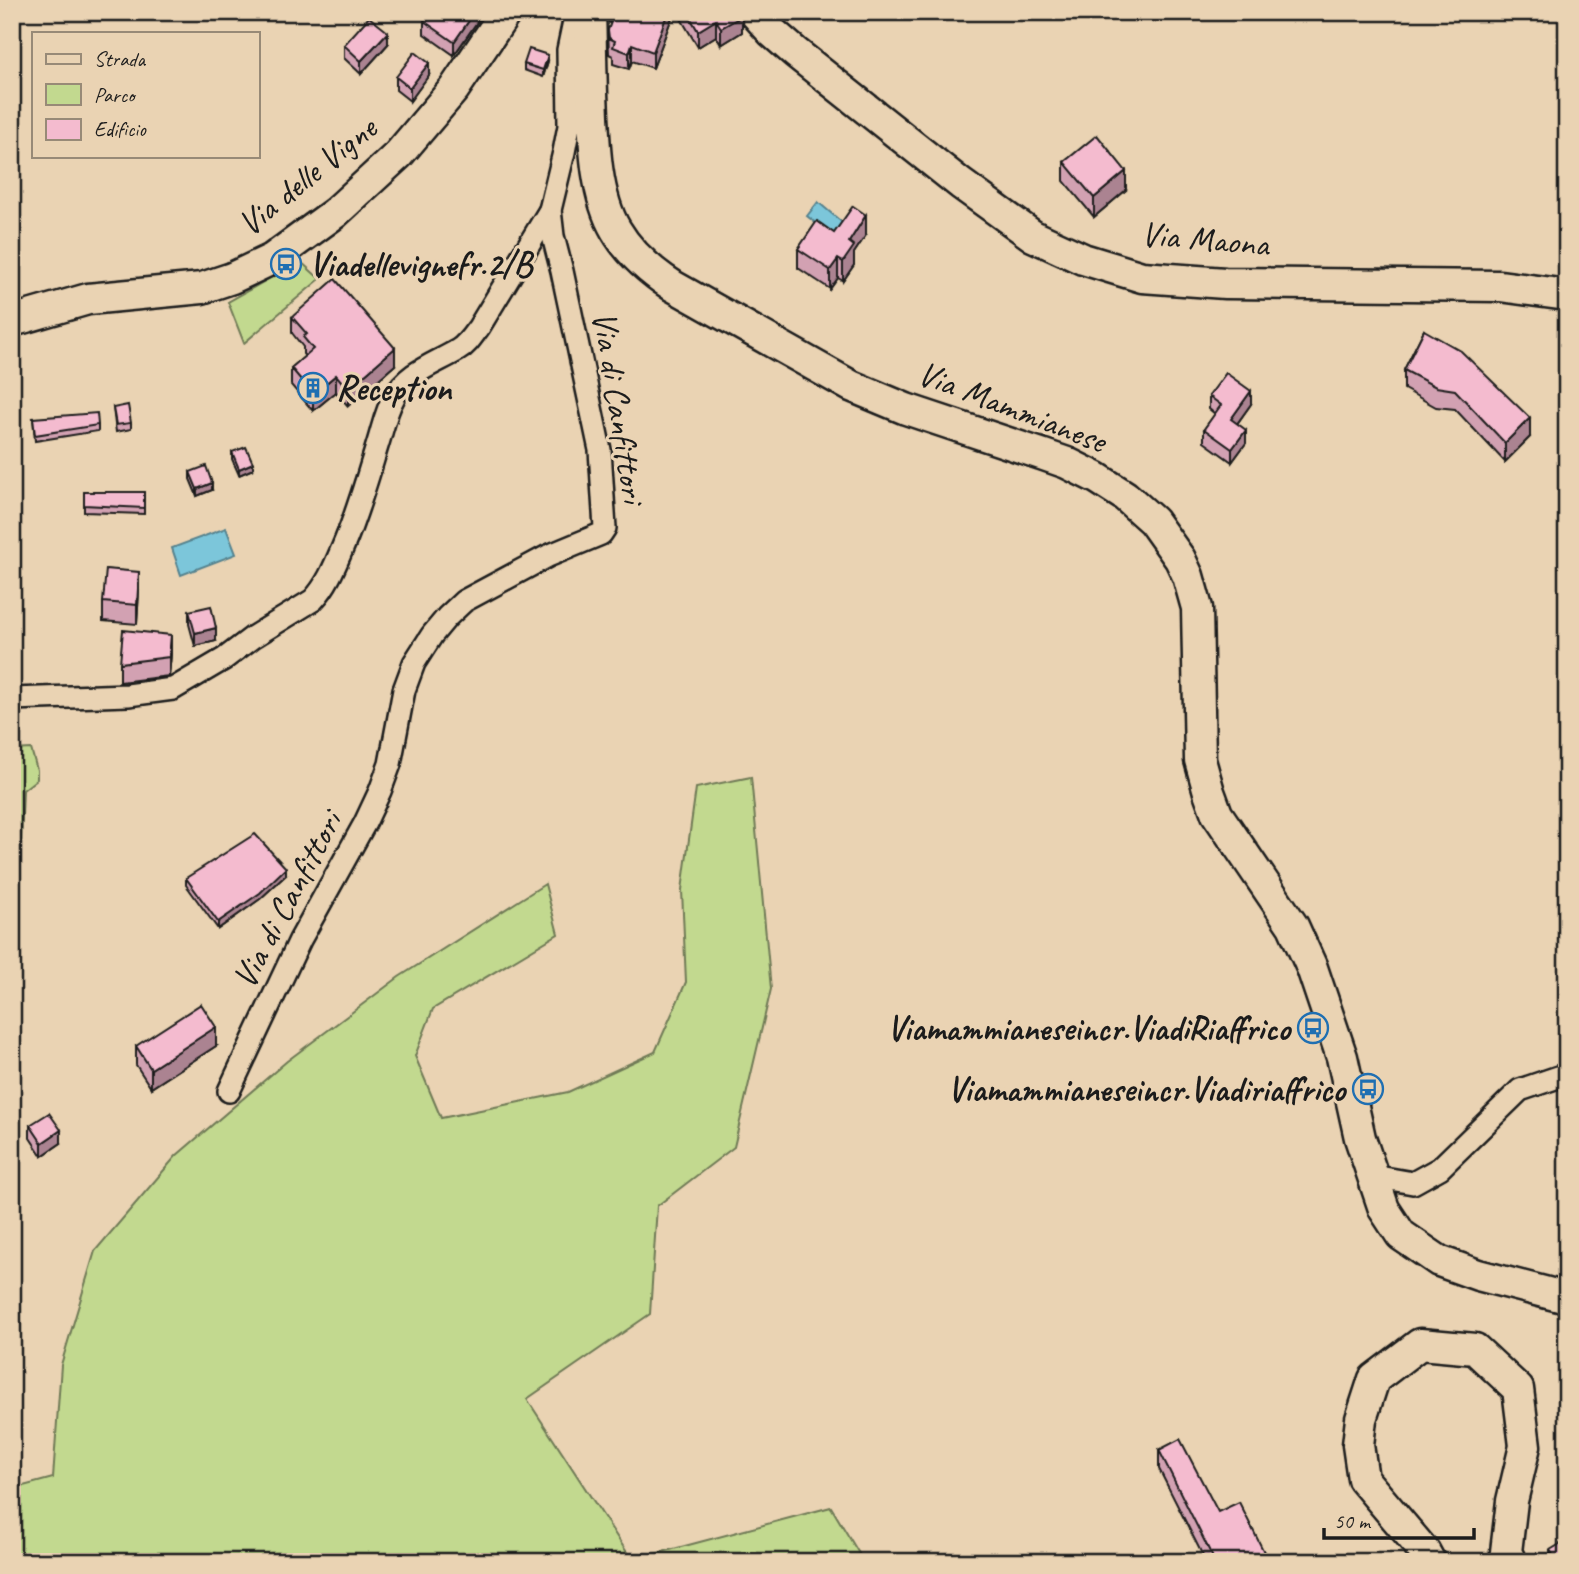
<svg xmlns="http://www.w3.org/2000/svg" width="1579" height="1574" viewBox="0 0 1579 1574" font-family="Caveat,sans-serif">
	<rect width="100%" height="100%" fill="#ead3b3"/>
	<filter id="ink" filterUnits="userSpaceOnUse"><feTurbulence type="fractalNoise" baseFrequency=".0143" numOctaves="2"/><feDisplacementMap in="SourceGraphic" scale="14" xChannelSelector="R" yChannelSelector="G"/><feConvolveMatrix kernelMatrix="1 2 1 2 8 2 1 2 1" color-interpolation-filters="sRGB"/></filter>
	<g filter="url(#ink)">
		<!-- green -->
		<g fill="#c2d98f" stroke="#6f7a56" stroke-width="2">
			<polygon points="300,261 320,279 244,343 228,302"/>
			<polygon points="31,749 37,770 37,779 23,790 21,841 12,853 12,750"/>
			<polygon points="751,777 771,989 734,1147 657,1206 650,1314 527,1399 632,1560 831,1507 864,1562 12,1562 12,1489 53,1478 61,1365 95,1251 176,1156 287,1061 399,977 545,884 558,934 433,1009 415,1056 441,1118 568,1092 655,1052 686,982 682,890 696,788"/>
		</g>
		<!-- water -->
		<g fill="#7bc6da" stroke="#55828e" stroke-width="2">
			<polygon points="818,202 844,224 833,237 807,216"/>
			<polygon points="226,528 236,554 181,575 172,548"/>
		</g>
		<g fill="none" stroke-linecap="round" stroke-linejoin="round">
			<!-- street casing -->
			<g stroke="#1c1c1c" stroke-width="26">
				<g id="street">
					<path d="M12,699L128,695L173,689L224,659L253,637L313,600C327,585 334,568 342,549C357,515 367,479 378,443C383,427 386,411 394,397C407,372 435,364 458,350C467,345 473,335 479,327L550,210"/>
					<polyline points="229,1091 300,940 365,823 380,791 390,764 404,690 414,663 432,635 447,617 464,601 548,556 601,534 605,528 600,450 562,271 553,236 550,210 564,152 569,126 568,50 576,12"/>
					<polyline points="1373,1176 1413,1183 1440,1168 1520,1090 1567,1074"/>
				</g>
			</g>
			<!-- secondary casing -->
			<g stroke="#1c1c1c" stroke-width="35">
				<g id="secondary">
					<path d="M590,12C591,39 591,66 592,93C594,135 594,193 616,230C630,254 650,271 673,286L851,386L906,409L1044,455L1067,463L1097,478L1125,496L1153,521L1180,559L1188,576L1197,608L1200,760L1209,792L1217,814L1293,926L1312,968L1342,1057L1360,1138L1384,1209L1401,1235L1439,1261L1478,1275L1567,1298"/>
					<polyline points="754,12 772,32 796,53 961,184 1033,236 1083,259 1142,277 1225,283 1500,286 1567,295"/>
					<polyline points="12,321 88,299 202,288 232,278 272,259 335,213 398,155 454,89 506,12"/>
					<polyline points="1430,1562 1424,1551 1363,1479 1358,1445 1361,1419 1374,1379 1420,1344 1475,1349 1518,1389 1525,1446 1512,1501 1506,1552 1511,1562"/>
				</g>
			</g>
			<!-- street -->
			<use href="#street" stroke="#ead3b3" stroke-width="21"/>
			<!-- secondary -->
			<use href="#secondary" stroke="#ead3b3" stroke-width="30"/>
		</g>
		<!-- wall -->
		<g fill="#d2a1b2" stroke="#1c1c1c" stroke-width="2">
			<polygon points="430,12 484,12 454,55 424,34 424,21"/>
			<polygon points="609,12 674,12 653,68 632,61 629,69 613,64 613,56 609,54 608,30 611,24 609,23"/>
			<polygon points="677,12 740,12 742,32 721,45 716,36 698,47"/>
			<polygon points="388,44 361,74 344,58 344,45"/>
			<polygon points="548,61 543,77 524,70 524,64"/>
			<polygon points="429,75 410,101 396,90 396,77"/>
			<polygon points="1064,162 1126,190 1094,217 1064,181"/>
			<polygon points="834,233 866,235 854,253 854,265 843,281 838,278 830,289 798,268 798,249"/>
			<polygon points="292,317 395,365 348,406 336,392 313,411 291,385 291,368 305,356 303,354 303,347 292,333"/>
			<polygon points="1424,330 1530,437 1505,462 1455,409 1436,407 1404,389 1404,370"/>
			<polygon points="1209,396 1251,404 1237,424 1246,443 1232,462 1204,442 1204,429 1215,414 1209,409"/>
			<polygon points="113,408 131,423 131,429 116,432"/>
			<polygon points="33,418 98,425 98,431 35,441"/>
			<polygon points="232,452 253,469 239,475 232,459"/>
			<polygon points="190,472 212,490 197,496 190,479"/>
			<polygon points="84,492 144,492 144,514 84,512"/>
			<polygon points="139,591 137,624 103,621 103,602"/>
			<polygon points="189,611 216,641 195,646 189,624"/>
			<polygon points="171,654 169,676 120,682 120,663"/>
			<polygon points="286,875 260,899 218,929 186,885 186,878"/>
			<polygon points="136,1046 216,1046 151,1088 136,1065"/>
			<polygon points="30,1125 61,1143 42,1156 30,1138"/>
			<polygon points="1159,1450 1218,1512 1266,1562 1206,1562 1159,1469"/>
			<polygon points="1550,1550 1567,1562 1550,1562"/>
		</g>
		<!-- shaded-wall -->
		<g fill="#ab8391" stroke="#1c1c1c" stroke-width="2">
			<polygon points="475,12 484,12 454,55 454,42"/>
			<polygon points="668,12 674,12 653,68 653,52"/>
			<polygon points="742,16 742,32 721,45 721,28"/>
			<polygon points="716,20 716,36 698,47 698,31"/>
			<polygon points="388,32 388,44 361,74 361,61"/>
			<polygon points="632,44 632,61 629,69 629,53"/>
			<polygon points="548,55 548,61 543,77 543,70"/>
			<polygon points="429,63 429,75 410,101 410,88"/>
			<polygon points="1126,171 1126,190 1094,217 1094,198"/>
			<polygon points="866,215 866,235 854,253 854,265 843,281 843,262 849,242"/>
			<polygon points="838,259 838,278 830,289 830,270"/>
			<polygon points="395,348 395,365 348,406 348,389"/>
			<polygon points="336,375 336,392 313,411 313,394"/>
			<polygon points="1251,391 1251,404 1231,432 1231,419"/>
			<polygon points="1530,418 1530,437 1505,462 1505,443"/>
			<polygon points="1246,430 1246,443 1232,462 1232,449"/>
			<polygon points="253,463 253,469 239,475 239,469"/>
			<polygon points="212,483 212,490 197,496 197,489"/>
			<polygon points="139,572 139,591 137,624 137,605"/>
			<polygon points="216,628 216,641 195,646 195,633"/>
			<polygon points="171,635 171,654 169,676 169,657"/>
			<polygon points="286,868 286,875 260,899 218,929 218,922"/>
			<polygon points="216,1027 216,1046 151,1088 151,1069"/>
			<polygon points="61,1130 61,1143 42,1156 42,1143"/>
			<polygon points="1266,1556 1266,1562 1255,1562"/>
		</g>
		<!-- building -->
		<g fill="#f4bbcf" stroke="#1c1c1c" stroke-width="2">
			<polygon points="430,12 475,12 454,42 424,21"/>
			<polygon points="615,12 668,12 653,52 632,44 629,53 613,47 615,41 609,38 608,30"/>
			<polygon points="687,12 740,12 742,16 721,28 716,20 698,31"/>
			<polygon points="369,17 388,32 361,61 344,45"/>
			<polygon points="529,49 548,55 543,70 524,64"/>
			<polygon points="415,52 429,63 410,88 396,77"/>
			<polygon points="1097,135 1126,171 1094,198 1064,162"/>
			<polygon points="853,206 866,215 849,242 854,246 843,262 838,259 830,270 798,249 817,221 834,233"/>
			<polygon points="335,279 395,348 348,389 336,375 313,394 291,368 313,349 303,337 307,334 292,317"/>
			<polygon points="1424,330 1461,351 1530,418 1505,443 1455,390 1436,387 1404,370"/>
			<polygon points="1226,373 1251,391 1231,419 1246,430 1232,449 1204,429 1221,405 1209,396"/>
			<polygon points="128,405 131,423 116,425 113,408"/>
			<polygon points="97,413 98,425 35,435 33,418"/>
			<polygon points="246,447 253,463 239,469 232,452"/>
			<polygon points="206,466 212,483 197,489 190,472"/>
			<polygon points="84,492 144,492 144,508 84,505"/>
			<polygon points="106,569 139,572 137,605 103,602"/>
			<polygon points="211,606 216,628 195,633 189,611"/>
			<polygon points="123,630 171,635 169,657 120,663"/>
			<polygon points="255,834 286,868 260,893 218,922 186,878"/>
			<polygon points="201,1004 216,1027 151,1069 136,1046"/>
			<polygon points="49,1113 61,1130 42,1143 30,1125"/>
			<polygon points="1180,1439 1218,1512 1239,1502 1266,1556 1255,1562 1215,1562 1159,1450"/>
			<polygon points="1567,1540 1567,1562 1557,1562 1550,1550"/>
		</g>
	</g>
	<!-- icons -->
	<defs>
		<g id="bus-ring" transform="scale(1.575)"><circle r="9.5" fill="#ead3b3" stroke="#1f6fb2" stroke-width="1.5"/><path d="M-5-6H5V4H4V6H2V4H-2V6H-4V4H-5ZM-3.5-4V0h7V-4ZM-3.5 1.2v1.5H-2V1.2ZM2 1.2v1.5H3.5V1.2Z" fill="#1f6fb2"/></g>
		<g id="building-ring" transform="scale(1.575)"><circle r="9.5" fill="#ead3b3" stroke="#1f6fb2" stroke-width="1.5"/><path d="M-4-6H4V6H1V3H-1V6H-4ZM-2.5-4.3h1.7v1.8h-1.7ZM.8-4.3h1.7v1.8H.8ZM-2.5-1h1.7V.8h-1.7ZM.8-1h1.7V.8H.8Z" fill="#1f6fb2"/></g>
	</defs>
	<g fill-rule="evenodd">
		<use href="#bus-ring" x="286" y="264"/>
		<use href="#building-ring" x="313" y="388"/>
		<use href="#bus-ring" x="1313" y="1028"/>
		<use href="#bus-ring" x="1368" y="1089"/>
	</g>
	<g text-anchor="middle" dominant-baseline="central" stroke-width="6" stroke-linejoin="round" paint-order="stroke">
		<!-- street labels -->
		<g font-size="35" fill="#1c1c1c" stroke="#ead3b3">
			<text transform="translate(307 176) rotate(-39)">Via delle Vigne</text>
			<text transform="translate(1205 239) rotate(5)">Via Maona</text>
			<text transform="translate(619 407) rotate(81)">Via di Canfittori</text>
			<text transform="translate(1012 407) rotate(21)">Via Mammianese</text>
			<text transform="translate(287 900) rotate(-62)">Via di Canfittori</text>
		</g>
		<!-- poi labels -->
		<g font-size="35" font-weight="bold" fill="#1c1c1c" stroke="#ead3b3" text-anchor="start">
			<text x="309" y="264">Viadellevignefr.2/B</text>
			<text x="336" y="388">Reception</text>
			<text x="1290" y="1028" text-anchor="end">Viamammianeseincr.ViadiRiaffrico</text>
			<text x="1345" y="1089" text-anchor="end">Viamammianeseincr.Viadiriaffrico</text>
		</g>
	</g>
	<!-- margin -->
	<rect width="1579" height="1574" fill="none" stroke="#ead3b3" stroke-width="42"/>
	<rect x="21" y="21" width="1537" height="1532" fill="none" stroke="#1c1c1c" stroke-width="2.5" filter="url(#ink)"/>
	<!-- legend -->
	<rect x="32" y="32" width="228" height="126" fill="#ead3b3" stroke="#988a77" stroke-width="2"/>
	<rect x="46" y="54" width="35" height="10" fill="#ead3b3" stroke="#988a77" stroke-width="2"/>
	<text x="94" y="66" font-size="21" fill="#1c1c1c">Strada</text>
	<rect x="46" y="84" width="35" height="21" fill="#c2d98f" stroke="#988a77" stroke-width="2"/>
	<text x="94" y="102" font-size="21" fill="#1c1c1c">Parco</text>
	<rect x="46" y="119" width="35" height="21" fill="#f4bbcf" stroke="#988a77" stroke-width="2"/>
	<text x="94" y="136" font-size="21" fill="#1c1c1c">Edificio</text>
	<!-- scale -->
	<path d="M1324 1528v10h150v-10" fill="none" stroke="#1c1c1c" stroke-width="3.5"/>
	<text x="1334" y="1528" font-size="21" fill="#1c1c1c" stroke="#ead3b3" stroke-width="5" paint-order="stroke">50 m</text>
</svg>
